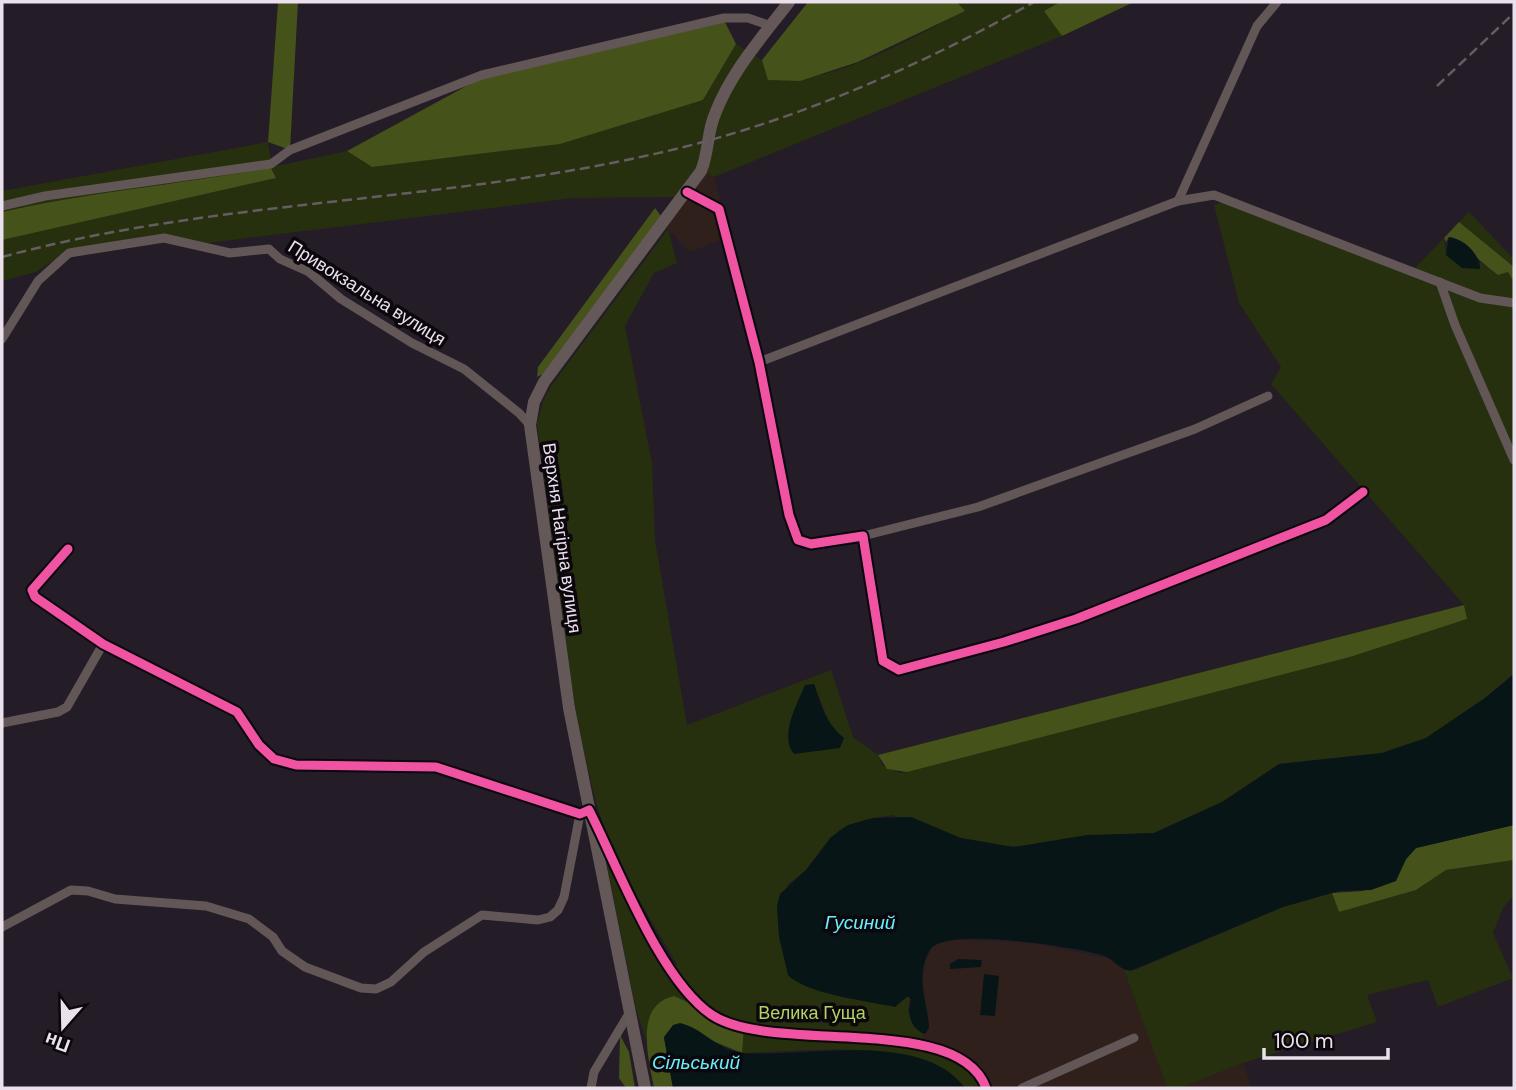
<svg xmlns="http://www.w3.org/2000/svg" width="1516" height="1090" viewBox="0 0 1516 1090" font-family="'DM Sans',sans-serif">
	<rect width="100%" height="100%" fill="#241c26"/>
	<!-- commercial -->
	<g fill="#30201c">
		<polygon points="697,166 714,177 729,237 690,252 668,229 664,220 674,197"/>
		<polygon points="945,939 1033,943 1111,959 1124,970 1167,1088 986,1088 923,1046 922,986 926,959 931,948"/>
		<polygon points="1243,1063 1252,1088 1180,1088"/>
	</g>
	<!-- green -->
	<g fill="#27300e" fill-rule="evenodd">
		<path d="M957,2H1060L1045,11L1062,36L714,177L697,166L674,197L572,198L192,245L158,234L67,252L36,272L2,281V240L276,178L271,168C181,184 90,192 2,212V191L268,142L272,167L347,151L372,167L703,100L736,44L762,60L770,80C838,83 905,41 964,11Z"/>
		<path d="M1227,200L1412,271L1444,238L1446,255L1479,269L1480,262L1498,275L1508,272L1512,279L1514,277V674L1485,698L1426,738L1382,753L1279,764L1222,802L1154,833L1008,847L961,838L892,815L864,820L839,830L806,870L787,885L903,997H910L908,1012L923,1034V1046L960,1058L986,1088H965C924,1035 803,1052 742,1053L744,1028L674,997C651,1001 650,1020 646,1040L636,1009L605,856L608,855L673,972L677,964C648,915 611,857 596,802C564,680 555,550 537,424L543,401L551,386L668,229L677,263L654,273L625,326L652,463L655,540L687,725L831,670L853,737L878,755L882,765L900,773L1350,657L1467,619L1464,605L1271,384L1281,367L1239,303L1214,205ZM814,684L831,727L844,738L790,749Z"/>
		<polygon points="1469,212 1514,259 1514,267 1459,222"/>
		<polygon points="1514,860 1514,895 1503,908 1493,933 1513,978 1438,1007 1428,980 1367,995 1377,1022 1243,1063 1180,1088 1167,1088 1124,970 1135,970 1283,907 1332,893 1339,912 1416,890 1446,870"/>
	</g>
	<!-- forest -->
	<g fill="#455219">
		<polygon points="278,2 298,2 290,150 268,142"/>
		<polygon points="808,2 957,2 965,11 858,62 800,81 768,80 762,60"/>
		<polygon points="1060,2 1134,2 1062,36 1044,11"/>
		<polygon points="725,22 736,44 703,100 560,144 372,167 347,151 483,77"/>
		<path d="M271,168L276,178L2,240V212C90,192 182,184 271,168Z"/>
		<polygon points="655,208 664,220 553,369 537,377 538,367"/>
		<path d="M1459,222L1514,267V277L1512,279L1508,272L1498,275C1480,262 1468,248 1449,237L1446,242L1444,238Z"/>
		<polygon points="1464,605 1467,619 1350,657 907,772 887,769 878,755"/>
		<polygon points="1514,825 1514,860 1446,870 1416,890 1339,912 1332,893 1362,891 1395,881 1406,859 1416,848"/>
		<path d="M674,996L744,1028L742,1053L715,1042L664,1037L673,1088H654C649,1059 633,1005 674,996Z"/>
		<polygon points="620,1035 629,1052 635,1088 626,1088 619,1078"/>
	</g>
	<!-- water -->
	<g fill="#071517">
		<path d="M1449,237C1464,239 1480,254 1480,269L1462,268L1446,255Z"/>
		<path d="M1514,674V825L1416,848L1406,859L1396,881L1371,890L1339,891L1283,907L1130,971C1118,969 1113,958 1102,955C1075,947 944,926 930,950C914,976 928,1002 929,1028L925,1034C910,1029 907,1013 911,1000L908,996L895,1007C868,1001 806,994 788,975L779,937L777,906L780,894L806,870L831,837L848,825L873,818L911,817L961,838L1014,847L1087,835L1154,833L1222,802L1279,764L1382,753L1426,738L1485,698Z"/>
		<path d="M814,684C821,706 826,723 844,738L840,748L794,754C779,736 797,704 805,685Z"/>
		<polygon points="958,959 982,960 981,967 950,969 950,964"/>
		<polygon points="984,974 999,976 995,1016 980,1015"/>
		<path d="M680,1023C703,1028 718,1051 743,1053C805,1058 922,1029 965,1088H673L664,1037L673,1025Z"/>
	</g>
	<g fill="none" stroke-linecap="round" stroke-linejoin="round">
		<!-- street -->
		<g stroke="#625656" stroke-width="9">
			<polyline points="687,192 719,209 759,362 789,515 798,540 811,544 863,536 883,661 899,670 1004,642 1076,619 1326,520 1363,492"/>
			<polyline points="1178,201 1257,26 1277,2"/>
			<polyline points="2,206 45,196 271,164 290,150 482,75 724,18 748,18 771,26"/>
			<polyline points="1440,282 1455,325 1514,460"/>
			<polyline points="2,339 38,281 69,253 164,238 230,253 269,249 280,259 309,272 341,299 412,343 464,369 519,413 530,425"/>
			<polyline points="759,362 1178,201 1214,195 1480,298 1514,303"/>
			<polyline points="863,536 978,507 1195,429 1268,396"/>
			<path d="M68,549L32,590L35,597L103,644L237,712L259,745L274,759L296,765L436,767L580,814L589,810C618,867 660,980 712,1015C772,1055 959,1012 986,1088"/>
			<polyline points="2,723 58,712 67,707 103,644"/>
			<polyline points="2,927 71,890 88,891 115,899 206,906 249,919 273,937 282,951 305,967 361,988 376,989 391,982 424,952 482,915 538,920 550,917 558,910 564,897 580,814"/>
			<polyline points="591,1088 594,1072 630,1012"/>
			<polyline points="1022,1088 1134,1038"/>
		</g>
		<!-- secondary -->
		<path stroke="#655858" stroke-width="12" d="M645,1088L569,708L530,425L534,402L544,382L701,171C709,152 707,132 715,114C731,72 762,37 789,2"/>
		<!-- rail -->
		<g stroke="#655d62" stroke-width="2.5" stroke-dasharray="10 5" stroke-linecap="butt">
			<polyline points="1437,86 1514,13"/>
			<path d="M2,257C212,200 433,203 645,156C782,127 913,70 1034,2"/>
		</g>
		<!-- cycleway casing -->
		<g stroke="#0c060d" stroke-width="13">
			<g id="cycleway">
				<polyline points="687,192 719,209 759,362 789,515 798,540 811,544 863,536 883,661 899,670 1004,642 1076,619 1326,520 1363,492"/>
				<path d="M68,549L32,590L35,597L103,644L237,712L259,745L274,759L296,765L436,767L580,814L589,810C618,867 660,980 712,1015C772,1055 959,1012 986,1088"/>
			</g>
		</g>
		<!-- cycleway -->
		<use href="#cycleway" stroke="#f153a3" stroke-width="9"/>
	</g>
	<g text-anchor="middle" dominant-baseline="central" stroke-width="7" stroke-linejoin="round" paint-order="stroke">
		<!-- street labels -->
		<g font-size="18" fill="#eae1ec" stroke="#0c060d">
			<text transform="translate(367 293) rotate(32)">Привокзальна вулиця</text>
			<text transform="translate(562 538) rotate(82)">Верхня Нагірна вулиця</text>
		</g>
		<!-- park labels -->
		<g font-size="18" fill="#b2d460" stroke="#0c060d">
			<text x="812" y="1013">Велика Гуща</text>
		</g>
		<!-- water labels -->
		<g font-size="19" font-style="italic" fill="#68f0fc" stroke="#0c060d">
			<text x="860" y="922">Гусиний</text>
			<text x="696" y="1062">Сільський</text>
		</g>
	</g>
	<!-- border -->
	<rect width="1516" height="1090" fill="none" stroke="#eae1ec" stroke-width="7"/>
	<!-- north arrow -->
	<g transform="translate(63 1027) rotate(200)" stroke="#0c060d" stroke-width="5" paint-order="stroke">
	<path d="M0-5L12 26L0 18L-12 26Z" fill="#eae1ec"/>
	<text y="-10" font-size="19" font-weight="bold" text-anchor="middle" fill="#eae1ec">Пн</text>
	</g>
	<!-- scale -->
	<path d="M1264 1048v10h124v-10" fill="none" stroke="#eae1ec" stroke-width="3.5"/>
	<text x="1274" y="1048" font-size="21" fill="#eae1ec" stroke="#0c060d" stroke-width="5" paint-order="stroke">100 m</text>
</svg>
